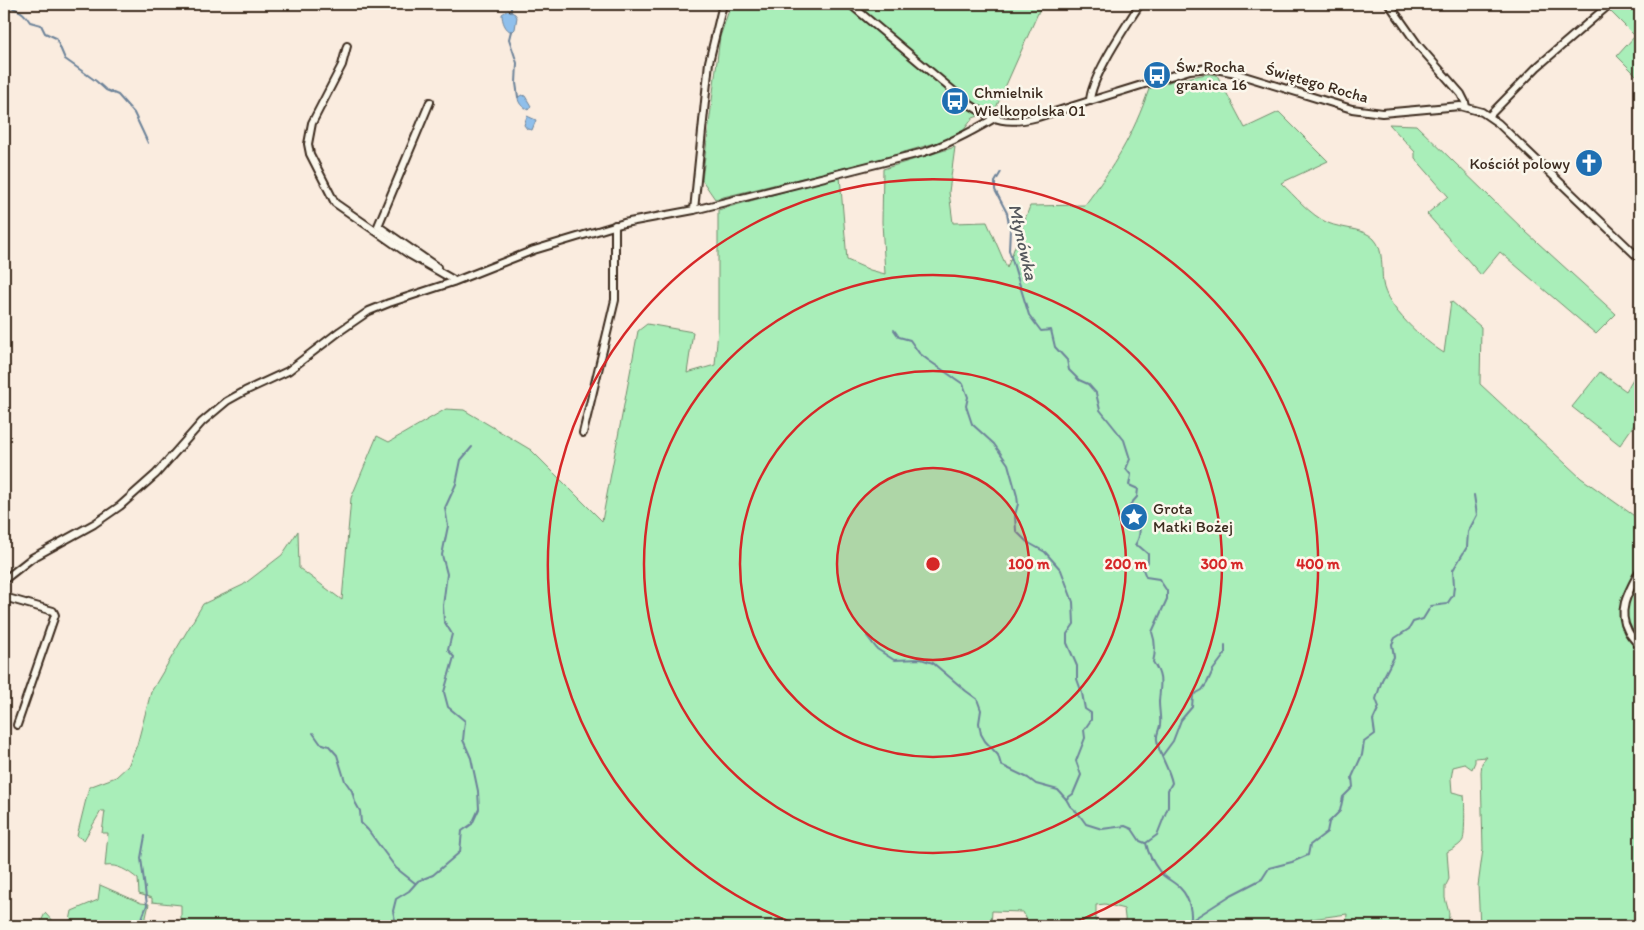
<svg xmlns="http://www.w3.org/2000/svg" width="1644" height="930" viewBox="0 0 1644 930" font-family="Itim,sans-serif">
	<rect width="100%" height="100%" fill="#faecdf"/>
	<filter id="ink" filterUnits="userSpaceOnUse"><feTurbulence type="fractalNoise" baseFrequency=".02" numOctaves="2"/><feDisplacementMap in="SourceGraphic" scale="10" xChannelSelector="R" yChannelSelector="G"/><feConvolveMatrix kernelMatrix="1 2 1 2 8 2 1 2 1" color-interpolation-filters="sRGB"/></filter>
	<g filter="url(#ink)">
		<!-- green -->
		<g fill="#a9eeb9" stroke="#728c6c">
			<polygon points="731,4 1042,4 995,110 973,118 963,131 942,141 877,160 715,199 702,180 720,37"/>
			<polygon points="1616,4 1640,4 1640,31 1635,36 1640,42 1640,79 1617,56 1635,36 1609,10"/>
			<path d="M1207,74L1217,75L1245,128L1279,112L1328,161L1281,183C1295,196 1310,215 1328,223C1342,229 1364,228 1374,239C1384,249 1381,269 1383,283C1386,307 1424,341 1444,353L1451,301L1481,327L1480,384L1581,478L1640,520V926H1480L1478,886L1483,849L1481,772L1482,763L1487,757L1475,758V762L1472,769L1465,764L1453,767L1451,779L1452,792L1464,795C1465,803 1465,834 1463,840C1460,846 1452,849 1447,852L1449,879L1445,887V898L1449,913L1448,926H1346L1347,914L1311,919V926H1126L1124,909L1105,904L1096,905V926H1030L1023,912L992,911L991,926H181V905L152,902V898L139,894L138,879C128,871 118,864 105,866L108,833H102L105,811H101L84,840L77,836L89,787L116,777L128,766L137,745L151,692L203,604L243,585L282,555L298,531L299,568L342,600L351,498L377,436L389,442L446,409L464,410L531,450L602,521L638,331L647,324L693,332L687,373L715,365L718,330V210L840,176L847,260L870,270L885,274L882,222L883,169L955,147L949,192L953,223L987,222L1007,268L1030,206L1085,205C1114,166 1133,136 1149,89L1175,80Z"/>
			<polygon points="1389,124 1416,125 1526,232 1616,314 1596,334 1500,252 1481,275 1427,214 1448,196 1415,158 1415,152"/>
			<polygon points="1600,372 1626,391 1634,377 1640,382 1640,416 1620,445 1572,407"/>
			<polygon points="100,885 141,903 149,904 144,926 69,926 72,911 98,900"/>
			<polygon points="45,913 57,926 39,926"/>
		</g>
		<!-- water -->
		<g fill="#8fbfeb" stroke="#6d8399">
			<path d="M508,10L515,14L517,17L515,29L512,32C505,30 502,21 502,14Z"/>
			<path d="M522,95L525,96L531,106L528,110C522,107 518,103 518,97Z"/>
			<polygon points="527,116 536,120 532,130 527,129 524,125"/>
		</g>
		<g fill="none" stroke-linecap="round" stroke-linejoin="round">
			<!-- stream -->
			<g stroke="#6d8399" stroke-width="2">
				<path d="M7,4C19,13 21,8 30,22L41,25L45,33L56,38L65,59L96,81L106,90L118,95L134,113L148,143"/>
				<polyline points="511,12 511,4"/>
				<polyline points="511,31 509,39 517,63 516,83 518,97"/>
				<path d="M1001,172L995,182V190L1007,213L1010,229L1009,250L1029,315L1041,331L1051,330L1055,347L1067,360L1069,370L1079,380L1088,384L1096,393L1100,410L1124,440L1130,459L1126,469L1131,475L1129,485L1138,489L1137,497L1130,505C1137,519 1145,530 1135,545L1140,547L1148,554V562L1142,567L1146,577L1159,579L1167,591V599L1152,632C1156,643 1156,651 1153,662C1164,678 1160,685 1159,702C1159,710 1161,718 1160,725C1159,731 1156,734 1157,740C1159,756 1169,767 1172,783L1168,790V807L1157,835L1146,843C1148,853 1153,863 1160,872C1166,879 1175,882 1181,889C1189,897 1194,916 1189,926"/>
				<polyline points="894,330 899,337 910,340 919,353 928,360 963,384 968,397 966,406 972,424 994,444 1008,464 1017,496 1018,504 1015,515 1016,531 1027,542 1045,552 1061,570 1073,602 1074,624 1067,634 1067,643 1077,666 1077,679 1082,693 1085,709 1091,713 1091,720 1084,730 1085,738 1076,761 1081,775 1073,794 1066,799 1070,806 1078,813 1086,824 1102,829 1125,826 1132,829 1140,841 1145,843"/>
				<polyline points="867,636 877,649 894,660 921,659 933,663 966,691 977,699 981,710 979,723 981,734 985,741 998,755 1001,765 1028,778 1036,784 1058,790 1066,799"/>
				<polyline points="313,733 320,743 329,746 337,755 345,781 352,791 355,802 360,811 361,823 368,830 396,868 415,883"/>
				<polyline points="1162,756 1173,741 1181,720 1192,707 1193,695 1202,690 1207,683 1213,670 1225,654 1225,645"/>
				<polyline points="1192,920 1231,895 1262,879 1269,868 1292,862 1308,855 1310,845 1327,832 1329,822 1340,811 1343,797 1353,787 1352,777 1362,755 1364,742 1375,734 1373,720 1379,707 1376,699 1382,680 1394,657 1392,644 1395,638 1409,629 1413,622 1423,619 1431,606 1447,604 1453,595 1454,586 1453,570 1467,547 1468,532 1477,515 1474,495"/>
				<polyline points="139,926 147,905 141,858 145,836"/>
				<polyline points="392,926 395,920 393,911 396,899 409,891 418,881 433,875 460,852 462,831 472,824 479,809 478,791 471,758 463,740 465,721 448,707 444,692 454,657 448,650 452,634 444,621 443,606 447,574 442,555 448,526 445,508 456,484 461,460 472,447"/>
			</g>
			<!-- minor casing -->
			<g stroke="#3b2a1e" stroke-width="10">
				<g id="minor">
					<path d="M850,4L969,104C994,121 1008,125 1038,117L1190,70L1210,68L1231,72L1352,109L1382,113L1460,106L1482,112L1498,123L1640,259"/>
					<polyline points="1389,4 1418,45 1461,94 1465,102 1466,107"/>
					<polyline points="347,46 342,65 312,123 308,144 310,154 335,203 410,255 452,279"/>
					<path d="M1090,101C1091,77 1126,26 1140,4"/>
					<polyline points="430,102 378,226 437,267"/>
					<polyline points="1489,116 1537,67 1610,4"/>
					<polyline points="694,210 709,62 723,4"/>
					<polyline points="583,433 615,300 615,225"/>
					<path d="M1640,570C1630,589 1616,610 1628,631C1631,637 1636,641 1640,647"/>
					<path d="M4,580L32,558L94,524L120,506L156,474L202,422L227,401L245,391L288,371L340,331L369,311L389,303L453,282L534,250L624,223L694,210L924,152C949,144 971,132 993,119"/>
					<polyline points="4,597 53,611 55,615 17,725"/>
				</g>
			</g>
			<!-- minor -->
			<use href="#minor" stroke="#fbf7ec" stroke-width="6"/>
		</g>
	</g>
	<!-- distance rings -->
	<circle cx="933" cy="564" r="96" fill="#d62828" fill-opacity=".12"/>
	<g fill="none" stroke="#d62828" stroke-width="2.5">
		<circle cx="933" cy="564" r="96"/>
		<circle cx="933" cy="564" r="193"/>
		<circle cx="933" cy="564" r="289"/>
		<path d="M801 926A385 385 0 1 1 1065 926"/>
	</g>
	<!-- icons -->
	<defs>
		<g id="bus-disc" transform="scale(1.4375)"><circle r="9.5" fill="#1f6fb2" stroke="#fbf7ec"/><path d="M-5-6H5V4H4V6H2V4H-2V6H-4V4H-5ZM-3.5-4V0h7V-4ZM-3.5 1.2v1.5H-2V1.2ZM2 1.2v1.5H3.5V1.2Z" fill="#fff"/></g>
		<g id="church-disc" transform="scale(1.4375)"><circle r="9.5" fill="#1f6fb2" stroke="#fbf7ec"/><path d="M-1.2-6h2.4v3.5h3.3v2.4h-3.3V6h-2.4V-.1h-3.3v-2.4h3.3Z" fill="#fff"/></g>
		<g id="sight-disc" transform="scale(1.4375)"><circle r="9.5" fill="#1f6fb2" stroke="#fbf7ec"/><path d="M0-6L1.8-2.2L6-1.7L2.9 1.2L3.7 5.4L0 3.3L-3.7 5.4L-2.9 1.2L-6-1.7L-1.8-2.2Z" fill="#fff"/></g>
	</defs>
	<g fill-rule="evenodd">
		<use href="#bus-disc" x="1157" y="75"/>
		<use href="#bus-disc" x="955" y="101"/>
		<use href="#church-disc" x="1589" y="163"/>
		<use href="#sight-disc" x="1134" y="517"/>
	</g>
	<g text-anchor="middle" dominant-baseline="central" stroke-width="5" stroke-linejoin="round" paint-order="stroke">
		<!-- poi labels -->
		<g font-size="16" fill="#3b2a1e" stroke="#fbf7ec" text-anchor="start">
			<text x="1176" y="66">Św. Rocha<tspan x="1176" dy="18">granica 16</tspan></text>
			<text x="974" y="92">Chmielnik<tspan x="974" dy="18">Wielkopolska 01</tspan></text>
			<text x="1570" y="163" text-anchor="end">Kościół polowy</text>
			<text x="1153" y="508">Grota<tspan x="1153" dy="18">Matki Bożej</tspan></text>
		</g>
		<!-- street labels -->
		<g font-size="16" fill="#3b2a1e" stroke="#fbf7ec">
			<text transform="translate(1317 83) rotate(16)">Świętego Rocha</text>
		</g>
		<!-- water labels -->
		<g font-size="18" font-style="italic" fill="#54575c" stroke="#fbf7ec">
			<text transform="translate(1023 242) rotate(77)">Młynówka</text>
		</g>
	</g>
	<circle cx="933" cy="564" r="8" fill="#d62828" stroke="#fbf7ec" stroke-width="2.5"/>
	<g font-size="15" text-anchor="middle" font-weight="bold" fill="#d62828" stroke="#fbf7ec" stroke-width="5" stroke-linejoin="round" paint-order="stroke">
		<text x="1029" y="569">100 m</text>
		<text x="1126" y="569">200 m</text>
		<text x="1222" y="569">300 m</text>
		<text x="1318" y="569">400 m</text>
	</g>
	<!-- margin -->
	<rect width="1644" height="930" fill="none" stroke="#fbf7ec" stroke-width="20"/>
	<rect x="10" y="10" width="1624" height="910" fill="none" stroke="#3b2a1e" stroke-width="2" filter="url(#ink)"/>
</svg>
